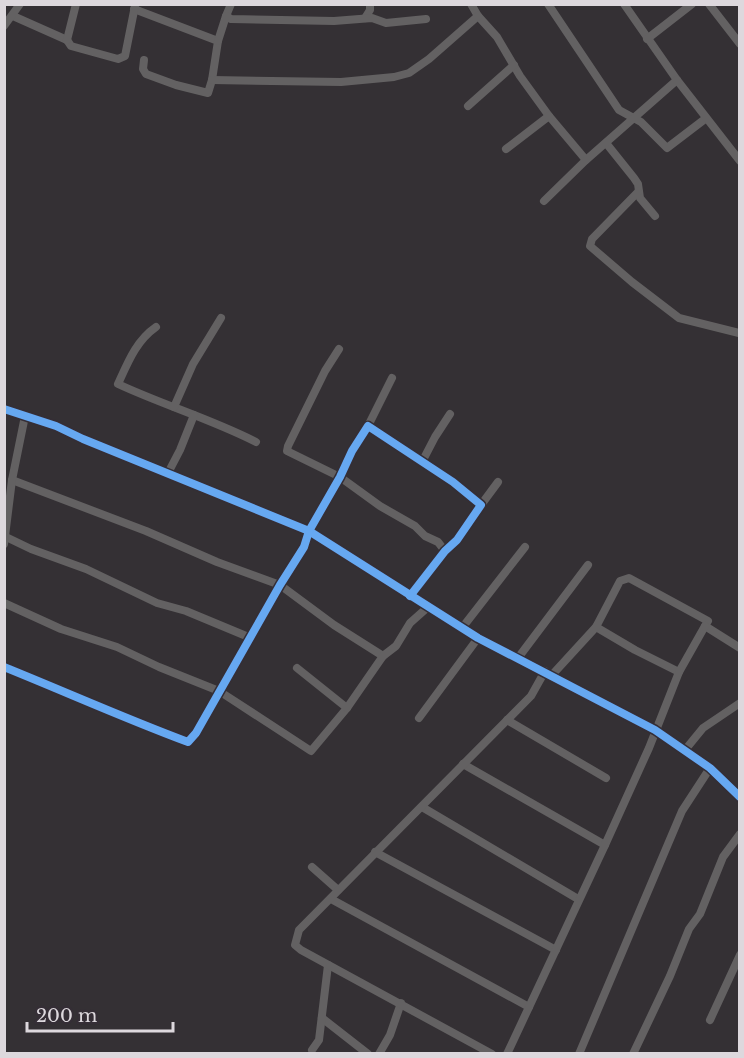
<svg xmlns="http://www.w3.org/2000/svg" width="744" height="1058" viewBox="0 0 744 1058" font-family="'Libre Baskerville',serif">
	<rect width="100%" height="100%" fill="#343034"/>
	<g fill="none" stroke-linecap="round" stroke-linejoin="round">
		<!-- minor -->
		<g stroke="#636162" stroke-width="8">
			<polyline points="471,4 478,16 497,37 520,76 549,116"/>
			<polyline points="548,4 619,110 641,122 667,148 705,119"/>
			<polyline points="624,4 677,80 740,161"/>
			<polyline points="709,4 740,44"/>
			<polyline points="134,9 218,41 212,80 208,93 176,85 146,74 143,69 144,60"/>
			<polyline points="13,16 67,40 71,46 118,59 125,56 135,6"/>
			<polyline points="226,16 231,4"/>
			<polyline points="365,18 370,10 370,4"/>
			<polyline points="4,26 20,4"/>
			<polyline points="647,39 692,4"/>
			<polyline points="67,40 76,4"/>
			<polyline points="218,41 226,16 231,19 334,21 372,18 386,23 426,19"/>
			<polyline points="212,80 341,82 394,77 409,73 429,59 478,16"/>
			<polyline points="468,106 514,65"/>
			<polyline points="606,143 634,178 638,184 640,198 655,216"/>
			<polyline points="506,149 549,116 586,160"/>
			<polyline points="638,192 592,239 590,246 632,282 679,318 739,333"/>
			<polyline points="544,201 586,160 677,80"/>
			<path d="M156,327C136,341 128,362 118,384C163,405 211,419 256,442"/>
			<polyline points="339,349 325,371 288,446 287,451 340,477 380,506 415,526 425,536 438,542 445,551"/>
			<polyline points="174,407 193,364 221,318"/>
			<polyline points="4,409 56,426 83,439 309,531 478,638 655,730 710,768 740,797"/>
			<polyline points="368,426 392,378"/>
			<polyline points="422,462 435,437 450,414"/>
			<polyline points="168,473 180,450 194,415"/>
			<polyline points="12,480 146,531 217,562 280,585 334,625 383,656"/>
			<polyline points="481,505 498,482"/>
			<polyline points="6,537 31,549 86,569 157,603 186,611 251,638"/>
			<polyline points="4,544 12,480 25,416"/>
			<polyline points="4,603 61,629 117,647 159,667 219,691 311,751 347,708 383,656 396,646 410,623 428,607"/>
			<polyline points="596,627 635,650 679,672"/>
			<polyline points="462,628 525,547"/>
			<polyline points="518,658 588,565"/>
			<path d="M4,667C66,692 126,719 188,742L196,733L280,585L304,547L309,531L340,477L352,451L368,426L453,482L481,505L457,540L445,551L410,596"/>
			<polyline points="297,668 347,708"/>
			<polyline points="552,675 596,627 620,581 629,578 708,621 705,626 740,648"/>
			<polyline points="419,718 478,638"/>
			<polyline points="507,720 606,778"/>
			<polyline points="685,750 703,728 740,703"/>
			<polyline points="463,764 605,845"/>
			<polyline points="422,807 578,899"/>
			<polyline points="375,852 556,950"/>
			<polyline points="312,867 338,890"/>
			<polyline points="331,899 529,1007"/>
			<polyline points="322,1018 368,1054"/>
			<polyline points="710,1020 740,955"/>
			<polyline points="312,1050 319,1040 328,965"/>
			<polyline points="379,1054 390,1035 401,1003"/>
			<polyline points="492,1054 301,950 295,945 299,930 531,696 545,671"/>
			<polyline points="507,1054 605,845 649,748 679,672 705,626"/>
			<polyline points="579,1054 682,811 710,768"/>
			<polyline points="633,1054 670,976 689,929 700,914 723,857 740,834"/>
		</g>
		<!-- cycleway casing -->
		<g stroke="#352e36" stroke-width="11">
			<g id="cycleway">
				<polyline points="4,409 56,426 83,439 309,531 478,638 655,730 710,768 740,797"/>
				<path d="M4,667C66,692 126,719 188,742L196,733L280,585L304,547L309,531L340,477L352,451L368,426L453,482L481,505L457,540L445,551L410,596"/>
			</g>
		</g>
		<!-- cycleway -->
		<use href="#cycleway" stroke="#66a8f1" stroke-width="8"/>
	</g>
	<!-- border -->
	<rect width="744" height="1058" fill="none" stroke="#ddd8dd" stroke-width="12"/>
	<!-- scale -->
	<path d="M27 1022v9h146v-9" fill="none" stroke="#ddd8dd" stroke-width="3"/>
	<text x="36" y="1022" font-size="18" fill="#ddd8dd" stroke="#352e36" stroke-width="4.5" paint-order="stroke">200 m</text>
</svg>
